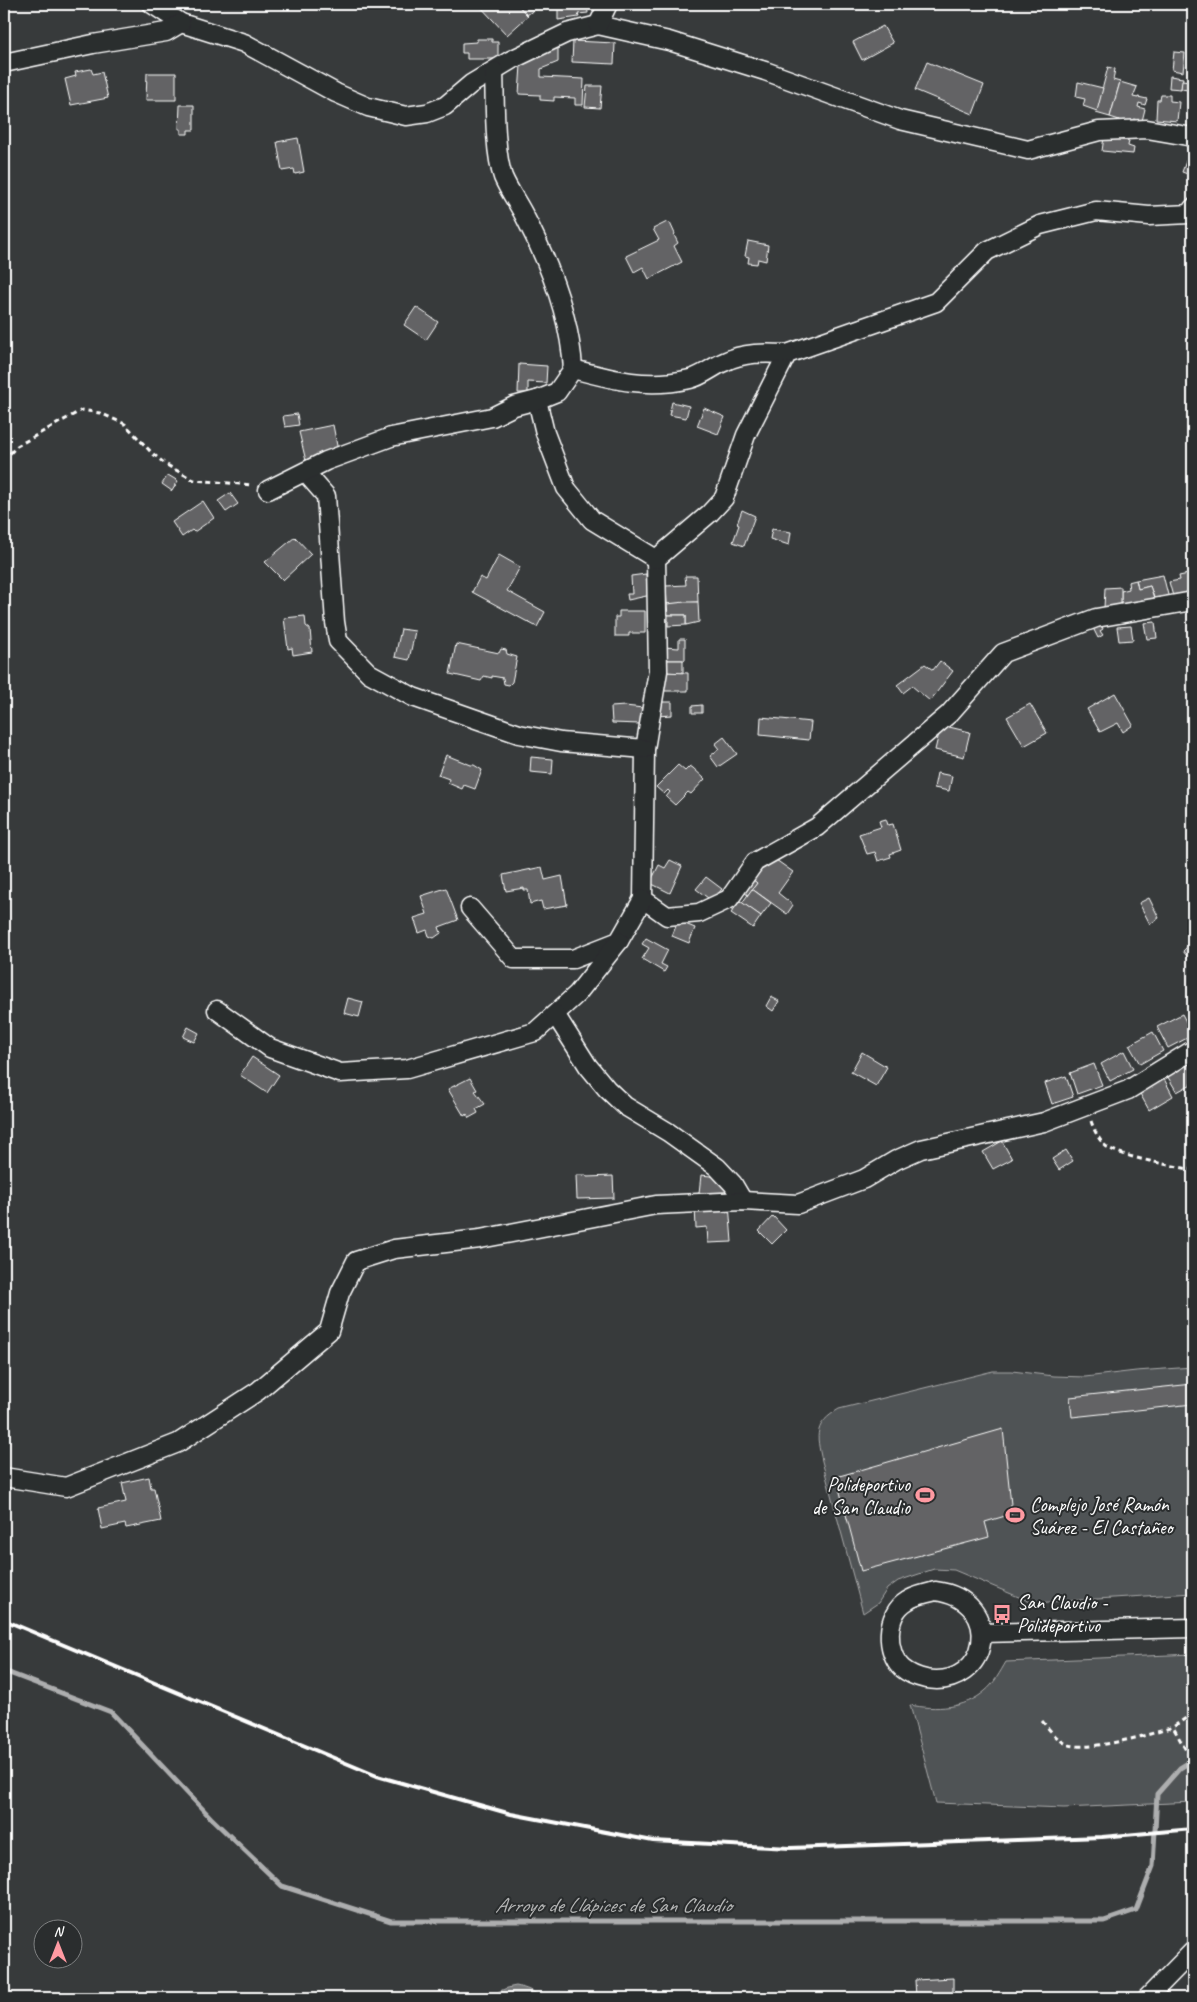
<svg xmlns="http://www.w3.org/2000/svg" width="1197" height="2002" viewBox="0 0 1197 2002" font-family="Caveat,sans-serif">
	<rect width="100%" height="100%" fill="#373a3b"/>
	<filter id="ink" filterUnits="userSpaceOnUse"><feTurbulence type="fractalNoise" baseFrequency=".02" numOctaves="2"/><feDisplacementMap in="SourceGraphic" scale="10" xChannelSelector="R" yChannelSelector="G"/><feConvolveMatrix kernelMatrix="1 2 1 2 8 2 1 2 1" color-interpolation-filters="sRGB"/></filter>
	<g filter="url(#ink)">
		<!-- green -->
		<g fill="#505354" stroke="#a8a9aa">
			<path d="M1193,1367V1593L1033,1603L954,1570L934,1569L898,1581L887,1589L878,1603L863,1613L822,1461C816,1434 814,1424 839,1409L993,1371H1012L1054,1376L1085,1377L1136,1371Z"/>
			<path d="M1193,1654V1802L1064,1808L936,1803L910,1705C935,1710 965,1709 985,1691C994,1684 1000,1672 1006,1662Z"/>
		</g>
		<!-- water -->
		<path fill="#767879" stroke="#adaeaf" d="M516,1986C526,1988 534,1991 542,1998H490C498,1991 505,1988 516,1986Z"/>
		<g fill="none" stroke-linecap="round" stroke-linejoin="round">
			<!-- stream -->
			<polyline stroke="#adaeaf" stroke-width="5" points="4,1671 111,1712 211,1818 282,1886 391,1921 1104,1921 1136,1910 1153,1866 1157,1794 1180,1768 1193,1760"/>
		</g>
		<!-- building -->
		<g fill="#636465" stroke="#fff">
			<polygon points="478,4 517,4 528,16 507,35"/>
			<polygon points="517,4 542,4 527,15"/>
			<polygon points="558,4 587,4 588,13 578,14 579,17 558,20"/>
			<polygon points="883,26 893,43 862,60 853,42"/>
			<polygon points="477,39 492,39 492,42 498,42 498,59 467,59 467,53 462,53 462,43 477,42"/>
			<polygon points="573,41 615,43 614,64 572,62"/>
			<polygon points="558,47 558,62 541,69 541,77 584,79 583,105 575,105 575,98 554,97 554,101 540,100 540,95 519,94 521,65"/>
			<polygon points="1174,52 1185,53 1183,72 1172,70"/>
			<polygon points="927,62 984,85 973,114 915,90"/>
			<polygon points="1108,67 1115,69 1113,80 1120,82 1110,117 1096,113"/>
			<polygon points="91,69 93,74 102,72 108,98 71,105 65,79 76,76 75,72"/>
			<polygon points="147,73 176,73 176,100 146,100"/>
			<polygon points="1170,76 1183,78 1181,89 1169,88"/>
			<polygon points="1182,80 1190,81 1188,90 1181,89"/>
			<polygon points="1078,82 1103,88 1097,111 1083,106 1085,99 1076,97"/>
			<polygon points="1120,82 1137,87 1133,97 1138,98 1138,97 1147,99 1145,105 1139,103 1138,107 1145,109 1142,121 1134,119 1132,124 1110,117"/>
			<polygon points="587,86 602,86 600,108 585,107"/>
			<polygon points="1161,95 1170,95 1170,101 1179,102 1177,121 1156,119 1157,100 1160,100"/>
			<polygon points="180,105 194,105 194,130 188,130 188,134 181,134 181,129 179,129"/>
			<polygon points="1104,137 1129,141 1128,146 1134,148 1133,154 1102,151"/>
			<polygon points="298,138 304,172 295,174 294,169 282,171 277,142"/>
			<polygon points="1188,156 1193,158 1193,176 1182,172"/>
			<polygon points="667,222 670,223 675,234 674,235 678,243 674,246 682,262 649,279 643,267 634,272 626,256 659,240 653,229"/>
			<polygon points="748,241 768,245 766,261 758,259 757,264 748,263 749,257 745,256"/>
			<polygon points="416,307 438,322 426,340 404,325"/>
			<polygon points="519,364 547,366 546,383 528,382 528,393 518,393"/>
			<polygon points="672,402 689,406 686,418 669,415"/>
			<polygon points="704,408 725,417 718,434 697,426"/>
			<polygon points="297,414 299,425 285,427 283,416"/>
			<polygon points="333,425 338,451 333,455 306,461 299,432"/>
			<polygon points="168,475 178,481 172,491 162,484"/>
			<polygon points="230,493 238,504 226,512 218,501"/>
			<polygon points="203,501 214,518 194,532 192,530 182,537 172,522"/>
			<polygon points="742,510 755,516 744,546 733,542 739,525 737,524"/>
			<polygon points="772,529 791,532 789,545 770,539"/>
			<polygon points="295,537 311,554 283,580 265,562"/>
			<polygon points="499,555 520,567 507,591 545,612 537,627 472,592 480,577 486,580"/>
			<polygon points="1193,573 1193,594 1174,600 1169,582 1180,580 1179,576"/>
			<polygon points="646,574 647,588 650,587 651,595 628,600 627,594 632,594 631,576"/>
			<polygon points="1163,575 1169,599 1155,602 1150,586 1138,589 1136,580"/>
			<polygon points="685,576 697,576 698,602 667,604 666,586 686,585"/>
			<polygon points="1136,580 1138,589 1150,586 1155,601 1121,606 1121,591 1129,589 1128,582"/>
			<polygon points="1121,587 1121,606 1104,608 1105,588"/>
			<polygon points="685,602 698,602 699,622 686,625 686,615 668,615 667,604"/>
			<polygon points="619,611 645,611 645,633 629,633 629,636 615,636 615,617 619,617"/>
			<polygon points="668,615 686,615 686,625 668,626"/>
			<polygon points="305,616 306,626 310,629 312,652 293,655 292,648 288,649 284,618"/>
			<polygon points="1099,620 1103,629 1100,631 1103,635 1098,638 1091,624"/>
			<polygon points="1155,622 1157,638 1147,639 1144,623"/>
			<polygon points="1131,626 1133,640 1119,641 1117,627"/>
			<polygon points="401,629 415,631 409,660 395,657"/>
			<polygon points="679,639 685,639 685,660 663,660 663,647 679,648"/>
			<polygon points="456,644 499,653 501,649 506,650 507,654 517,657 512,682 509,685 504,684 503,678 492,676 492,678 484,676 481,681 450,674"/>
			<polygon points="663,660 683,660 683,673 663,672"/>
			<polygon points="940,661 953,671 930,701 912,686 903,693 897,685 925,664 933,670"/>
			<polygon points="663,672 688,673 688,691 662,691"/>
			<polygon points="1115,693 1133,725 1123,732 1118,723 1100,732 1087,709"/>
			<polygon points="656,702 672,702 672,715 656,716"/>
			<polygon points="1030,704 1047,733 1024,746 1007,717"/>
			<polygon points="702,705 702,713 692,713 692,706"/>
			<polygon points="625,706 643,708 640,724 612,723 611,707"/>
			<polygon points="761,717 811,722 809,740 760,735"/>
			<polygon points="941,725 970,732 964,757 935,750"/>
			<polygon points="724,737 737,754 718,767 710,756 719,749 715,744"/>
			<polygon points="446,755 471,765 474,765 482,770 475,789 464,785 462,789 448,783 449,779 438,775"/>
			<polygon points="531,757 553,759 552,774 530,772"/>
			<polygon points="678,765 685,771 690,766 693,768 705,779 691,794 688,792 675,805 666,797 670,792 668,790 664,794 656,787"/>
			<polygon points="937,773 952,776 949,791 934,788"/>
			<polygon points="886,819 888,825 893,824 901,850 890,854 891,857 878,861 875,852 867,854 859,834 881,827 879,821"/>
			<polygon points="769,855 793,872 778,893 793,905 787,914 752,889 757,883 748,876"/>
			<polygon points="670,860 682,866 670,893 650,883 659,865 665,868"/>
			<polygon points="542,867 545,880 562,876 567,905 543,909 541,901 530,904 528,890 524,890 524,888 506,891 503,875"/>
			<polygon points="748,876 757,883 748,895 739,889"/>
			<polygon points="706,877 722,889 712,901 696,889"/>
			<polygon points="446,888 458,920 439,927 441,933 434,938 429,936 427,930 419,933 414,918 427,914 421,896"/>
			<polygon points="752,889 771,903 761,916 742,903"/>
			<polygon points="1149,898 1159,918 1150,924 1139,903"/>
			<polygon points="740,901 761,916 753,928 731,913"/>
			<polygon points="678,921 695,928 689,943 672,936"/>
			<polygon points="646,938 668,950 661,964 667,967 664,972 642,959 649,948 642,944"/>
			<polygon points="1193,941 1193,964 1183,951"/>
			<polygon points="771,997 779,1001 773,1011 766,1006"/>
			<polygon points="348,998 363,1002 359,1017 344,1013"/>
			<polygon points="1182,1014 1193,1035 1168,1048 1157,1027"/>
			<polygon points="188,1027 199,1033 194,1042 183,1037"/>
			<polygon points="1153,1032 1163,1051 1140,1064 1129,1045"/>
			<polygon points="1124,1051 1133,1069 1110,1081 1101,1064"/>
			<polygon points="862,1052 887,1067 876,1086 851,1072"/>
			<polygon points="252,1057 279,1075 267,1093 240,1075"/>
			<polygon points="1191,1060 1193,1063 1193,1083 1177,1092 1166,1074"/>
			<polygon points="1094,1064 1102,1085 1077,1094 1070,1073"/>
			<polygon points="1066,1076 1073,1097 1052,1104 1045,1083"/>
			<polygon points="1163,1077 1173,1096 1149,1110 1138,1090"/>
			<polygon points="470,1078 477,1090 475,1091 485,1104 476,1109 478,1113 469,1118 467,1114 464,1116 448,1089"/>
			<polygon points="1002,1141 1012,1159 993,1169 983,1152"/>
			<polygon points="1066,1150 1073,1161 1059,1170 1052,1159"/>
			<polygon points="576,1175 586,1175 587,1177 613,1176 614,1198 577,1199"/>
			<polygon points="701,1175 720,1177 728,1187 724,1194 699,1193"/>
			<polygon points="729,1204 732,1242 708,1243 707,1227 696,1228 695,1206"/>
			<polygon points="773,1216 786,1230 772,1244 759,1231"/>
			<polygon points="1193,1384 1193,1404 1072,1417 1070,1397"/>
			<polygon points="1003,1429 1012,1514 985,1522 989,1537 861,1571 836,1477"/>
			<polygon points="149,1477 151,1488 154,1488 161,1521 126,1528 125,1524 102,1529 98,1508 126,1502 122,1483"/>
			<polygon points="953,1978 953,1998 916,1998 915,1980"/>
		</g>
		<g fill="none" stroke-linecap="round" stroke-linejoin="round">
			<!-- minor casing -->
			<g stroke="#fff" stroke-width="21">
				<g id="minor">
					<polyline points="152,4 181,23 244,43 336,93 368,107 406,116 427,113 445,106 471,84 511,60 567,33 598,25 669,41 765,71 900,120 1028,150 1099,131 1147,129 1193,137"/>
					<polyline points="598,25 608,4"/>
					<polyline points="4,63 93,44 166,32 181,23"/>
					<path d="M494,71C495,99 494,152 503,177C509,191 518,203 525,217C549,263 570,316 573,369"/>
					<polyline points="1193,208 1189,214 1149,216 1096,211 1040,225 987,251 936,302 787,354 746,435 724,498 710,513 656,559 658,671 645,749 643,899 667,916 699,913 729,899 755,862 817,827 949,714 1003,653 1096,618 1193,601"/>
					<polyline points="537,400 545,433 566,488 592,520 656,559"/>
					<polyline points="305,472 326,496 335,622 338,641 369,673 413,697 519,734 561,742 645,749"/>
					<path d="M268,490L326,461L364,447L391,437L492,417L514,406L537,400L557,392L573,369C614,380 647,389 690,379C703,376 712,367 724,362C744,352 765,353 787,354"/>
					<polyline points="470,908 514,959 573,959 619,941 643,899"/>
					<polyline points="217,1010 270,1048 340,1073 407,1069 535,1032 577,994 619,941"/>
					<polyline points="555,1014 588,1066 607,1089 625,1106 668,1132 717,1167 733,1184 743,1201"/>
					<polyline points="4,1477 66,1487 178,1443 258,1391 329,1331 340,1293 356,1261 394,1249 480,1239 656,1205 743,1201 798,1204 864,1179 896,1160 921,1149 1044,1122 1128,1090 1193,1050"/>
					<path d="M935,1591C1007,1600 989,1690 926,1679C917,1677 909,1674 902,1668C885,1652 885,1614 907,1601C915,1595 926,1594 935,1591Z"/>
					<polyline points="982,1633 1193,1628"/>
					<polyline points="1147,1998 1193,1951"/>
				</g>
			</g>
			<!-- path -->
			<g stroke="#fff" stroke-width="3" stroke-dasharray="5 4" stroke-linecap="butt">
				<polyline points="4,460 17,446 82,410 100,413 125,424 151,452 165,464 194,480 253,485"/>
				<path d="M1091,1121C1094,1130 1099,1141 1107,1147C1124,1158 1172,1165 1193,1170"/>
				<polyline points="1193,1713 1173,1727 1193,1763"/>
				<path d="M1042,1721C1049,1729 1057,1740 1067,1744C1085,1753 1153,1734 1173,1727"/>
			</g>
			<!-- minor -->
			<use href="#minor" stroke="#2a2d2e" stroke-width="18"/>
			<!-- rail -->
			<polyline stroke="#fff" stroke-width="4" points="4,1620 377,1776 511,1814 653,1841 790,1848 1102,1837 1193,1829"/>
		</g>
	</g>
	<!-- icons -->
	<defs>
		<g id="stadium-bare" transform="scale(1.5)"><path d="M0-5a6.5 5 0 1 0 0 10a6.5 5 0 1 0 0-10ZM-3.5-1.8h7v3.6h-7Z" fill="#ff9aa2" stroke="#2a2d2e" stroke-width="2.5" paint-order="stroke"/></g>
		<g id="bus-bare" transform="scale(1.5)"><path d="M-5-6H5V4H4V6H2V4H-2V6H-4V4H-5ZM-3.5-4V0h7V-4ZM-3.5 1.2v1.5H-2V1.2ZM2 1.2v1.5H3.5V1.2Z" fill="#ff9aa2" stroke="#2a2d2e" stroke-width="2.5" paint-order="stroke"/></g>
	</defs>
	<g fill-rule="evenodd">
		<use href="#stadium-bare" x="925" y="1495"/>
		<use href="#stadium-bare" x="1015" y="1515"/>
		<use href="#bus-bare" x="1002" y="1614"/>
	</g>
	<g text-anchor="middle" dominant-baseline="central" stroke-width="4" stroke-linejoin="round" paint-order="stroke">
		<!-- poi labels -->
		<g font-size="20" fill="#fff" stroke="#2a2d2e" text-anchor="start">
			<text x="910" y="1484" text-anchor="end">Polideportivo<tspan x="910" dy="23">de San Claudio</tspan></text>
			<text x="1030" y="1504">Complejo José Ramón<tspan x="1030" dy="23">Suárez - El Castañeo</tspan></text>
			<text x="1017" y="1602">San Claudio -<tspan x="1017" dy="23">Polideportivo</tspan></text>
		</g>
		<!-- water labels -->
		<g font-size="21" font-style="italic" fill="#b4b5b5" stroke="#2a2d2e">
			<text x="613" y="1905">Arroyo de Llápices de San Claudio</text>
		</g>
	</g>
	<!-- margin -->
	<rect width="1197" height="2002" fill="none" stroke="#2a2d2e" stroke-width="20"/>
	<rect x="10" y="10" width="1177" height="1982" fill="none" stroke="#fff" stroke-width="2" filter="url(#ink)"/>
	<!-- north arrow -->
	<g transform="translate(58 1944)"><circle r="24" fill="#2a2d2e" stroke="#7f8182"/>
	<path d="M0-4L9 19L0 12L-9 19Z" fill="#ff9aa2"/>
	<text y="-8" font-size="14" font-weight="bold" text-anchor="middle" fill="#ffffff">N</text>
	</g>
</svg>
